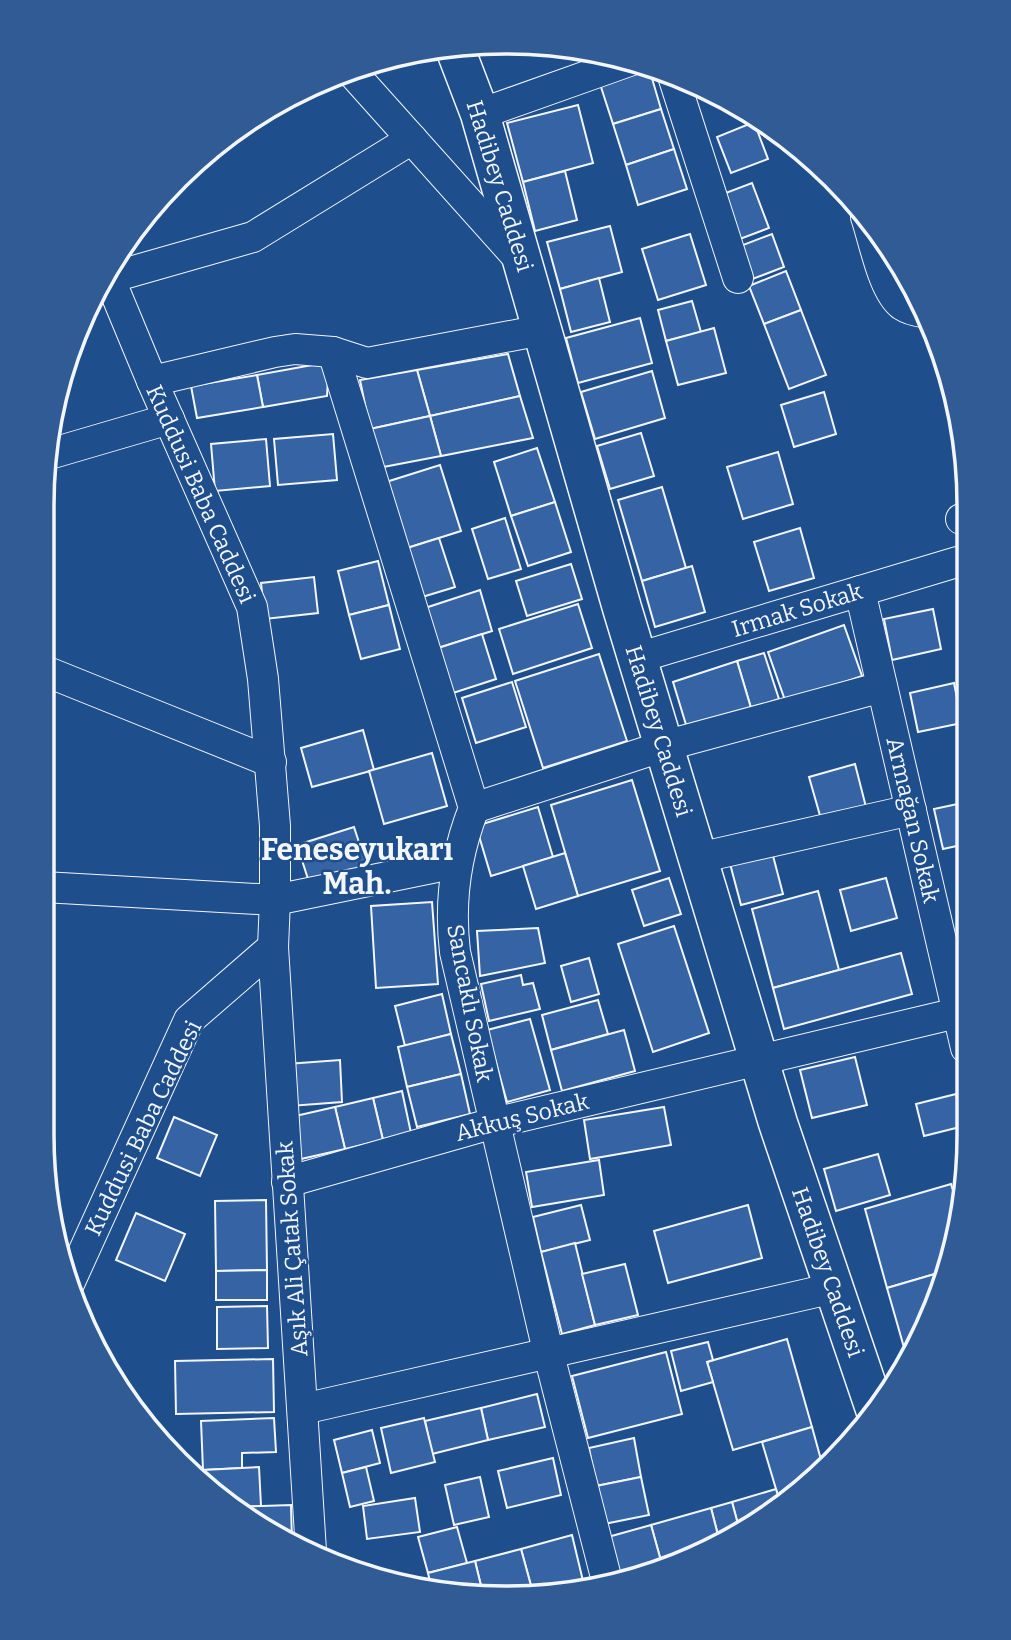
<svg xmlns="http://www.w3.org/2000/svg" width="1011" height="1640" viewBox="0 0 1011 1640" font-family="Bitter,serif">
	<rect width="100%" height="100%" fill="#1f4e8c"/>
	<!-- building -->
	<g fill="#3563a3" stroke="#f2f6ff" stroke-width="2">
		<polygon points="649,68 661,109 613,124 600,84"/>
		<polygon points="578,105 593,163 523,182 507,123"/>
		<polygon points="661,109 674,149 626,165 613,124"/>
		<polygon points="754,122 768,159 731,173 717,137"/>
		<polygon points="674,149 687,189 638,205 626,165"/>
		<polygon points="565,171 577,220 535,231 523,182"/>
		<polygon points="752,183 769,228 732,242 715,197"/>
		<polygon points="610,226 622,272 560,289 547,242"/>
		<polygon points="690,234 706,285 658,300 642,249"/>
		<polygon points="772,234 784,267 747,281 735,248"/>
		<polygon points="786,271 801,310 764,324 749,286"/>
		<polygon points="599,278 610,322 571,332 560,289"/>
		<polygon points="692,301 701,332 666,341 658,310"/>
		<polygon points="801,310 826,375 789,389 764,324"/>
		<polygon points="640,318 652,363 578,383 566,338"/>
		<polygon points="714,328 726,373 678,385 666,341"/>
		<polygon points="508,354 520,396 430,416 417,370"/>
		<polygon points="329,362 327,396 263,407 257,375"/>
		<polygon points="417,370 430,416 370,429 360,380"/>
		<polygon points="652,371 665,418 595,439 581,392"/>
		<polygon points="257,375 263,407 197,418 191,386"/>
		<polygon points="824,392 836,434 794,447 781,405"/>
		<polygon points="520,396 533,438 441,456 430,416"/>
		<polygon points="430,416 441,456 378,468 370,429"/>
		<polygon points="641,433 654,476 610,489 597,446"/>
		<polygon points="333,434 337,480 278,485 274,439"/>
		<polygon points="266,439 270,486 215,491 211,444"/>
		<polygon points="537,448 555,502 511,516 494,462"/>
		<polygon points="778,452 793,504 743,519 727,467"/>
		<polygon points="440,465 461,531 404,549 383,483"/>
		<polygon points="662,487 686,568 642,581 618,500"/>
		<polygon points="555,502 571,552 528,566 511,516"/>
		<polygon points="505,518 521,569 488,579 472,529"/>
		<polygon points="800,528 814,578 769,591 754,542"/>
		<polygon points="439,538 455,587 419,598 404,549"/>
		<polygon points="378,561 389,605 349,615 338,571"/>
		<polygon points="571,564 582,599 527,616 516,581"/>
		<polygon points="692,566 705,612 655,627 642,581"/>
		<polygon points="314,577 318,613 265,619 261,583"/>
		<polygon points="480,590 492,631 435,649 422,609"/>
		<polygon points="578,604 592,648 513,674 499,629"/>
		<polygon points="389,605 400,649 361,659 349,615"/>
		<polygon points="933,609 941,649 892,660 884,619"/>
		<polygon points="844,625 862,676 786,703 768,652"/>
		<polygon points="482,634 496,679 450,694 435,649"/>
		<polygon points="764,653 779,699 751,708 737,661"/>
		<polygon points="599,654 627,741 543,768 515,681"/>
		<polygon points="737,661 751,708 687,728 673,682"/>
		<polygon points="512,682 526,727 476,743 462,698"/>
		<polygon points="954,683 962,723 918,732 910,693"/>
		<polygon points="363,730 374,770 312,787 301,748"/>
		<polygon points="432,753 447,806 384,824 369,771"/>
		<polygon points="855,764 866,807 821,819 809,777"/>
		<polygon points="632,780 660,871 578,896 551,805"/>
		<polygon points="967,802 966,844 943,849 934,809"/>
		<polygon points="538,807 553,857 491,876 476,826"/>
		<polygon points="354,827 367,867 310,885 297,845"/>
		<polygon points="771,848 783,894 741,905 729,860"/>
		<polygon points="565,853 578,896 536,909 523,866"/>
		<polygon points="966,855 966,893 958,857"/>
		<polygon points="669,878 681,914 644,926 632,890"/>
		<polygon points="886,878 897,918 851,931 840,890"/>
		<polygon points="818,891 839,970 773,988 752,909"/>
		<polygon points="432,902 438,984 376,988 371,906"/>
		<polygon points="674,926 709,1033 653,1052 618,944"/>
		<polygon points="538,928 545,963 480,976 477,931"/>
		<polygon points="901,953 912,994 784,1029 773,988"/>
		<polygon points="589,958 599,994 571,1002 561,966"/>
		<polygon points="521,975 523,985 533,983 540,1009 489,1021 481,984"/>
		<polygon points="442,994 451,1034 405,1046 395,1006"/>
		<polygon points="598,1000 608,1034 551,1050 542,1015"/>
		<polygon points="530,1019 550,1090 507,1102 487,1030"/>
		<polygon points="624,1030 635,1071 562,1091 551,1050"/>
		<polygon points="451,1034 461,1074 407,1087 398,1047"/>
		<polygon points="855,1057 867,1105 812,1118 800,1070"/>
		<polygon points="340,1060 342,1102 290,1106 287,1064"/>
		<polygon points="461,1074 470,1114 417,1127 407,1087"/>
		<polygon points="402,1091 411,1133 383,1140 373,1098"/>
		<polygon points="956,1094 964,1126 924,1136 916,1104"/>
		<polygon points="373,1098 383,1140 345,1149 335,1107"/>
		<polygon points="335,1107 345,1149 301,1159 291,1117"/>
		<polygon points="664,1107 671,1145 590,1159 584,1120"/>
		<polygon points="174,1117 217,1135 200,1176 157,1158"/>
		<polygon points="878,1154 890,1195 836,1211 824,1169"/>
		<polygon points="599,1160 604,1195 532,1207 526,1172"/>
		<polygon points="951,1184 960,1214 945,1271 887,1288 865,1209"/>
		<polygon points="266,1200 267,1270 216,1271 215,1201"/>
		<polygon points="581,1205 590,1240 541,1252 533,1217"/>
		<polygon points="748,1205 762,1258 668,1283 654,1231"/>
		<polygon points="136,1213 185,1234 165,1281 116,1260"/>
		<polygon points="575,1243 595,1325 562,1334 541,1252"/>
		<polygon points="625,1264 638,1315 595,1325 582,1274"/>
		<polygon points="267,1270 267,1300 216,1300 216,1271"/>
		<polygon points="945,1271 934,1312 907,1358 887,1288"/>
		<polygon points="267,1306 268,1348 217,1349 217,1307"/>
		<polygon points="787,1339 812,1427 733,1450 707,1362"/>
		<polygon points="708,1342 713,1360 707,1362 713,1382 681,1391 671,1351"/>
		<polygon points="666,1352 682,1414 588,1438 572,1376"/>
		<polygon points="273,1359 274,1412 176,1414 175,1361"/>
		<polygon points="537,1394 545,1427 488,1440 481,1408"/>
		<polygon points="481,1408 488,1440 432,1454 425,1421"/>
		<polygon points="274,1418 276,1452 242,1453 242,1468 203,1470 201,1421"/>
		<polygon points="424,1418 435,1462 391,1473 381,1428"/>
		<polygon points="812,1427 823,1467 787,1502 781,1506 762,1442"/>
		<polygon points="372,1430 380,1463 342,1473 334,1440"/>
		<polygon points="634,1438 641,1477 596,1486 589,1448"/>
		<polygon points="553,1458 561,1495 507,1508 498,1471"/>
		<polygon points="259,1467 261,1506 235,1507 203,1478 203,1470"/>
		<polygon points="366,1467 374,1501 350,1507 342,1473"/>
		<polygon points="480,1477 489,1517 454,1525 445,1485"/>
		<polygon points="641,1477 649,1515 604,1524 596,1486"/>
		<polygon points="776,1489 781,1506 739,1528 732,1502"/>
		<polygon points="415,1498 420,1532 367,1539 363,1506"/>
		<polygon points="732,1502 739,1528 719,1539 711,1508"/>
		<polygon points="291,1505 292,1542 248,1520 235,1507"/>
		<polygon points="711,1508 719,1539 696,1551 661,1561 651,1525"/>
		<polygon points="651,1525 661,1561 618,1573 608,1537"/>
		<polygon points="457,1527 467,1563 428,1573 418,1537"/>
		<polygon points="572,1535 583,1581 533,1593 521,1549"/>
		<polygon points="521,1549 533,1593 505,1598 483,1594 475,1561"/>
		<polygon points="475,1561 483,1594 431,1586 428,1573"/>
	</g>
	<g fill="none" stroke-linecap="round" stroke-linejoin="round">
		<!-- minor casing -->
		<g stroke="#f2f6ff" stroke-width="32">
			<g id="minor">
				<polyline points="350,70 520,260"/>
				<polyline points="673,76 738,278"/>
				<polyline points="480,114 632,60"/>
				<path d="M866,217C874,240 883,291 902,305C908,309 915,311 923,312"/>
				<polyline points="108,275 152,381 252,607 263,679 275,826 275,900 273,947 311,1551"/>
				<polyline points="109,278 253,237 412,139"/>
				<path d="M333,352L474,808C455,856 449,902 455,952L548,1351L607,1581"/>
				<polyline points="152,381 275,352 295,349 333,352 367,363 542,330"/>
				<polyline points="46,455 169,419"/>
				<polyline points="961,519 968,516"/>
				<polyline points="860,591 966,1048"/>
				<polyline points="637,658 957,562 968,566"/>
				<polyline points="45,671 271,762"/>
				<polyline points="474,808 664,746 882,687"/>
				<polyline points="698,858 911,810"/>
				<polyline points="43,887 275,900 456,863"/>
				<polyline points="287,1182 494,1123 957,1013"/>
				<polyline points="68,1286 189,1020 273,947"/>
				<polyline points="303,1409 834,1288"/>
			</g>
		</g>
		<!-- major casing -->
		<g stroke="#f2f6ff" stroke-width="41">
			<polyline id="major" points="454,46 480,114 622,608 778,1123 876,1412"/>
		</g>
		<!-- minor -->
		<use href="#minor" stroke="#1f4e8c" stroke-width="30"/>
		<!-- major -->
		<use href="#major" stroke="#1f4e8c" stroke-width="38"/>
	</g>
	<g text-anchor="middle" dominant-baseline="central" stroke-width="5" stroke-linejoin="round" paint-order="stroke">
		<!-- street labels -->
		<g font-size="23" fill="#f2f6ff" stroke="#1f4e8c">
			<text transform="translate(500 186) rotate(73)">Hadibey Caddesi</text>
			<text transform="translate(201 494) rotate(66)">Kuddusi Baba Caddesi</text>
			<text transform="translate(797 610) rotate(-17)">Irmak Sokak</text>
			<text transform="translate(659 731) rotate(73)">Hadibey Caddesi</text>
			<text transform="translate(913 820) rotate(77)">Armağan Sokak</text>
			<text transform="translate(470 1003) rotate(79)">Sancaklı Sokak</text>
			<text transform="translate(522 1117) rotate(-14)">Akkuş Sokak</text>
			<text transform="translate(143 1128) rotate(-64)">Kuddusi Baba Caddesi</text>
			<text transform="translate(292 1249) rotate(-94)">Aşık Ali Çatak Sokak</text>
			<text transform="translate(828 1272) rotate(71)">Hadibey Caddesi</text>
		</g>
		<!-- district labels -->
		<g font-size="30" font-weight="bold" fill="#f2f6ff" stroke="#1f4e8c">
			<text x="357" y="850">Feneseyukarı<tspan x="357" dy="34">Mah.</tspan></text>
		</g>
	</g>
	<!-- crop -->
	<path d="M0 0H1011V1640H0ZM505 54H506A451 451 0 0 1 957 505V1135A451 451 0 0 1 506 1586H505A451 451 0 0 1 54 1135V505A451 451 0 0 1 505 54Z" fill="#305b95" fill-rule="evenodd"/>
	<path fill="none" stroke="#f2f6ff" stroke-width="3.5" d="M505 54H506A451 451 0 0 1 957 505V1135A451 451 0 0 1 506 1586H505A451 451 0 0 1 54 1135V505A451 451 0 0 1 505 54Z"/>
</svg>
